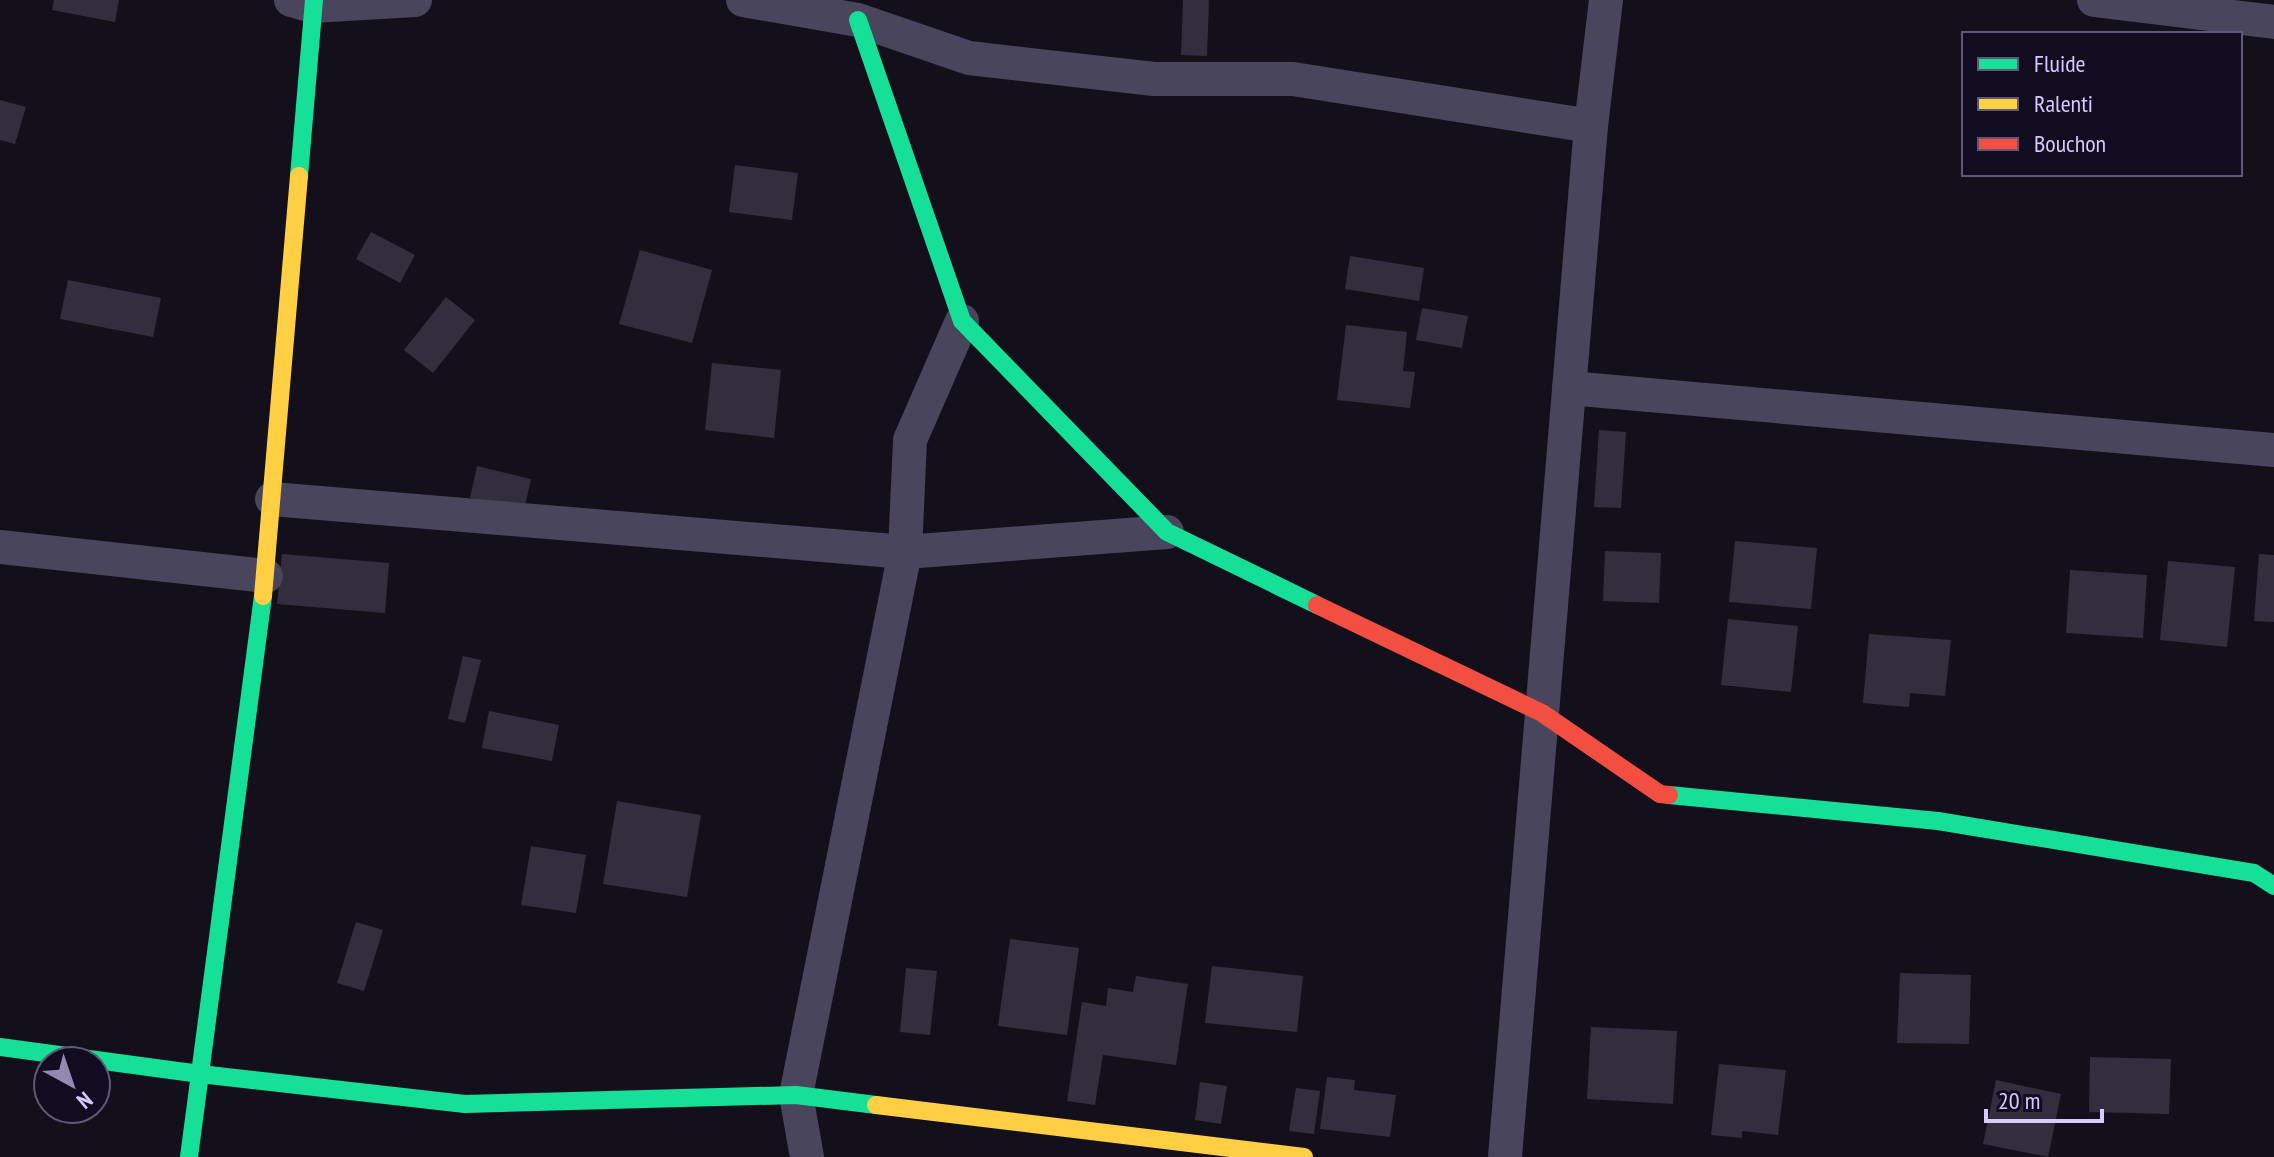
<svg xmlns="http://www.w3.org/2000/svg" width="2274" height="1157" viewBox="0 0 2274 1157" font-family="'PT Sans Narrow',sans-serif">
	<rect width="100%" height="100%" fill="#13101c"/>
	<!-- building -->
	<g fill="#322e3e">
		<polygon points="54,0 119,0 115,22 52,10"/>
		<polygon points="1183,0 1209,0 1207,56 1181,55"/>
		<polygon points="0,100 26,107 15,144 0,140"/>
		<polygon points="735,165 798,173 792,220 729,212"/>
		<polygon points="371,232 415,255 400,283 356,259"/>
		<polygon points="640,250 712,270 692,343 619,324"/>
		<polygon points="1350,256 1424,268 1419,301 1345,289"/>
		<polygon points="68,280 161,298 153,337 60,319"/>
		<polygon points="446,297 475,320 433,373 404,350"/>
		<polygon points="1422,308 1468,316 1462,348 1416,340"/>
		<polygon points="1346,325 1407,332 1403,371 1415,372 1410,408 1337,400"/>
		<polygon points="712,363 781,370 774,438 705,430"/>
		<polygon points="1599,430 1626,432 1621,508 1594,507"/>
		<polygon points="477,466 531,479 524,510 470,498"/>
		<polygon points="1735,541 1817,548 1811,609 1729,602"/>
		<polygon points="1605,551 1661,553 1659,603 1603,601"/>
		<polygon points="282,554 389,563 385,613 277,604"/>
		<polygon points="2259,554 2274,555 2274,622 2254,621"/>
		<polygon points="2168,561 2235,567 2227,647 2160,640"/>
		<polygon points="2070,570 2147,575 2143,638 2066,633"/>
		<polygon points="1728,619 1798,626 1791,692 1721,685"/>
		<polygon points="1869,634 1951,640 1945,696 1910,693 1909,707 1863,703"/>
		<polygon points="463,656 481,660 465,723 448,719"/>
		<polygon points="489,711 559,725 552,761 482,748"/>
		<polygon points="617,801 701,815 687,897 603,884"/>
		<polygon points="531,846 586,855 576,913 521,905"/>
		<polygon points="356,922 383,930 364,991 337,983"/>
		<polygon points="1010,939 1079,948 1067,1035 998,1026"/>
		<polygon points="1212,966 1303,976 1297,1032 1205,1023"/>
		<polygon points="906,968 937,971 930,1035 900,1032"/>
		<polygon points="1900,973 1971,975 1969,1044 1897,1043"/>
		<polygon points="1136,976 1188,984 1176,1065 1103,1055 1095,1105 1067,1101 1082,1002 1106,1006 1108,988 1133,992"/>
		<polygon points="1591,1027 1677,1031 1673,1104 1587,1099"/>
		<polygon points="2090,1057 2171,1059 2169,1114 2089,1112"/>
		<polygon points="1719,1064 1786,1070 1778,1135 1742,1131 1742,1138 1711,1135"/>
		<polygon points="1327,1077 1355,1080 1354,1090 1396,1095 1390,1137 1320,1129"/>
		<polygon points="1996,1080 2061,1094 2048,1157 1983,1144"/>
		<polygon points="1200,1082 1227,1086 1221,1124 1195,1120"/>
		<polygon points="1296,1088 1320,1091 1314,1134 1289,1131"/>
	</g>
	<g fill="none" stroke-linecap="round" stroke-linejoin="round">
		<!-- street -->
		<g stroke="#48455d" stroke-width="34">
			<polyline points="291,0 312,6 415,0"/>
			<polyline points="743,0 858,20 969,58 1154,79 1293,79 1591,126"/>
			<polyline points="2094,0 2274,22"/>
			<polyline points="1569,388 2274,450"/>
			<polyline points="272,499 905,552 1167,532"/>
			<polyline points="0,547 266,576"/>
			<polyline points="807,1157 796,1095 905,552 910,440 962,321"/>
			<polyline points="1505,1157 1591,126 1606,0"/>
		</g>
		<!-- fast -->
		<g stroke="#16e098" stroke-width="18">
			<polyline points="858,20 962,321 1167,532 1317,605"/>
			<polyline points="299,176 314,0"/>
			<polyline points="1669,795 1938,821 2254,873 2274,886"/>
			<polyline points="0,1047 200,1074 465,1104 796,1095 876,1105"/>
			<polyline points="189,1157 263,596"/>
		</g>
		<!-- slow -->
		<g stroke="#ffcf43" stroke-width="18">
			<polyline points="263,596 299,176"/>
			<polyline points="876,1105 1304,1157"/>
		</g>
		<!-- jam -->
		<polyline stroke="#f24e42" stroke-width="18" points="1317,605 1542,713 1660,794 1669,795"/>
	</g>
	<!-- legend -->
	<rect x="1962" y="32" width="280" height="144" fill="#110c20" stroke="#605879" stroke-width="2"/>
	<rect x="1978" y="58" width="40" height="12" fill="#16e098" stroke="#605879" stroke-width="2"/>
	<text x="2034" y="72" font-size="24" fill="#d6cbff">Fluide</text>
	<rect x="1978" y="98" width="40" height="12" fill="#ffcf43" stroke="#605879" stroke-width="2"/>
	<text x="2034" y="112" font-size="24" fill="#d6cbff">Ralenti</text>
	<rect x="1978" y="138" width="40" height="12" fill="#f24e42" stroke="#605879" stroke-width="2"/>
	<text x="2034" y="152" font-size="24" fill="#d6cbff">Bouchon</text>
	<!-- north arrow -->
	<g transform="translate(72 1085) rotate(140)"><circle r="38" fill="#110c20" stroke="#605879" stroke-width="2"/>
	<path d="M0-6L14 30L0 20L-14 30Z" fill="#928ab0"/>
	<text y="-12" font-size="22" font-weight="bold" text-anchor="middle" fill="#d6cbff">N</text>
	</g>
	<!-- scale -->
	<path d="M1986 1109v12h116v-12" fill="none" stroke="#d6cbff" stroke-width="4"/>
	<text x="1998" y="1109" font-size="24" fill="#d6cbff" stroke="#110c20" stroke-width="6" paint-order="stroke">20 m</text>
</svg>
